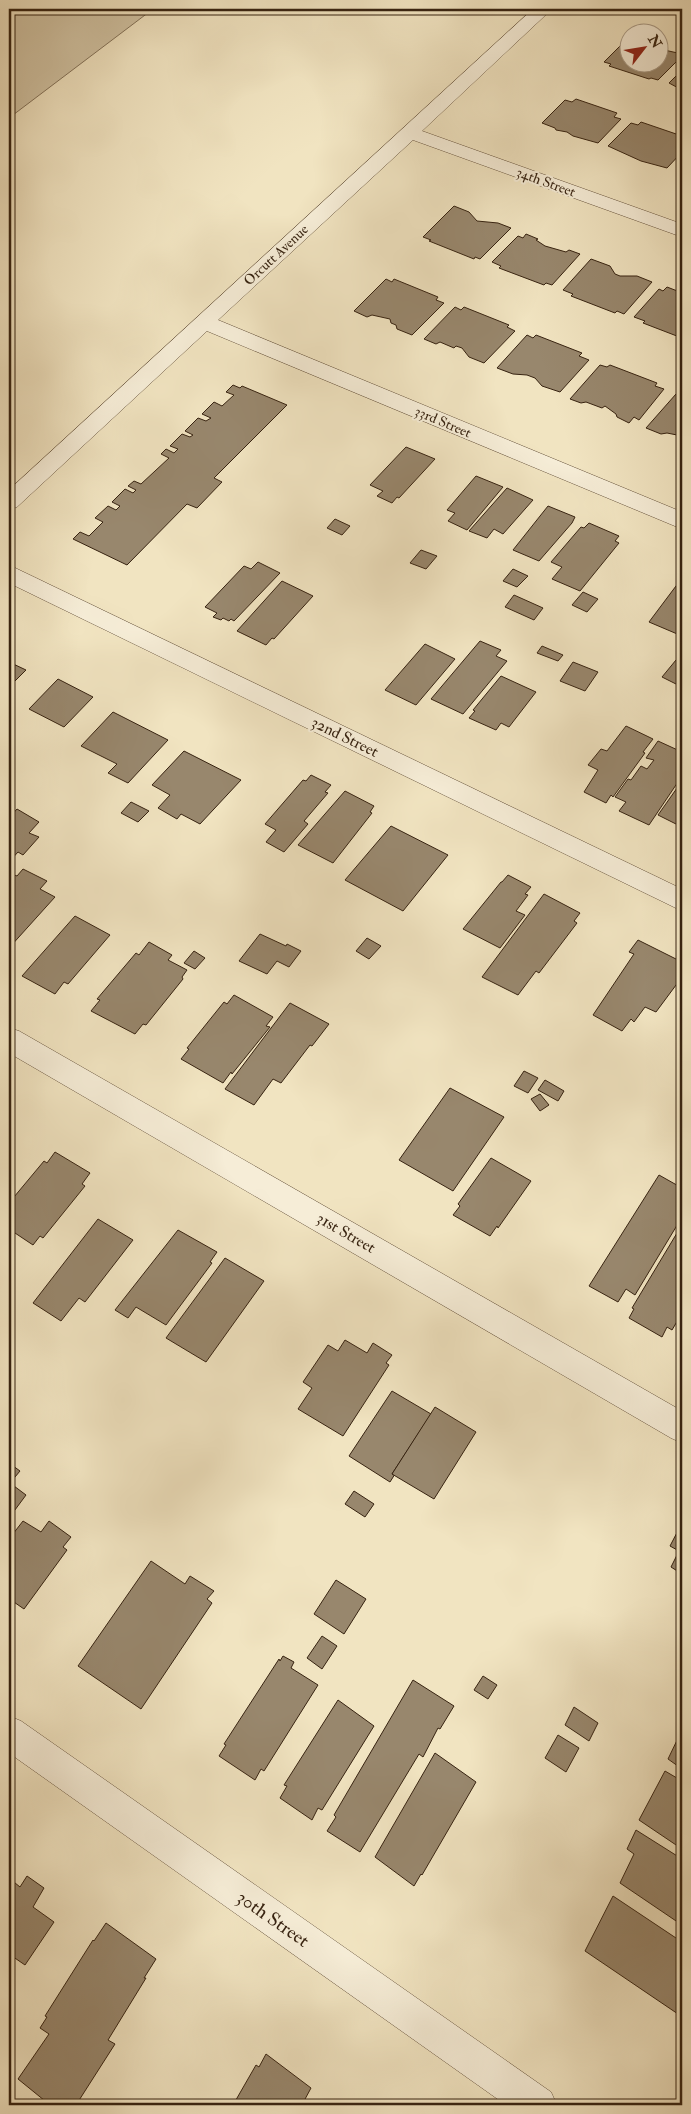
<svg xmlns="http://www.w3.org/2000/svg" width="691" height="2114" viewBox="0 0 691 2114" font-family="'IM FELL Double Pica',serif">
	<rect width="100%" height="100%" fill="#f1e4c1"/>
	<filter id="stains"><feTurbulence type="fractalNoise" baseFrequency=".004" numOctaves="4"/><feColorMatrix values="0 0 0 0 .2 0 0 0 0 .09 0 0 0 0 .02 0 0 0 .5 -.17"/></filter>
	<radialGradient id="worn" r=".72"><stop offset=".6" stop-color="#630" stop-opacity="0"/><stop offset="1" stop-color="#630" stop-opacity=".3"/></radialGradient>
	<!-- green -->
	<polygon fill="#d1c3a3" stroke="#84735a" points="9,9 153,9 9,118"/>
	<!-- building -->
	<g fill="#98876d" stroke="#372311">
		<polygon points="628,38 628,62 658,62 658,49 660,49 682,54 682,56 658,80 651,78 649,79 609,66 611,64 604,62"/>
		<polygon points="682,70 682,90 669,83"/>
		<polygon points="576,99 617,113 614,117 621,119 598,143 573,136 567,132 556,130 555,128 542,123 565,100 572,102"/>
		<polygon points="641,122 682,136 682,152 667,168 641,161 608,146 631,123 638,125"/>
		<polygon points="454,206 469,212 477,221 498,223 511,228 480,259 475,257 474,259 429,241 431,240 423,237"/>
		<polygon points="526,234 538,239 536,240 545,246 566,252 569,250 580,254 552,285 546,283 544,285 499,268 501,266 492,262 518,236 523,238"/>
		<polygon points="591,259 610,266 615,274 620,276 637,276 652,282 624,314 617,311 615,313 571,296 573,294 563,290"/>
		<polygon points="386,279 392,282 394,279 438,297 436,300 444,303 412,335 397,329 396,325 391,323 390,319 372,315 367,317 354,311"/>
		<polygon points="667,287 680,292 682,296 682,338 643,323 645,321 634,317 659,289 663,291"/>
		<polygon points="455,307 461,310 464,307 509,325 507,327 515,331 484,363 469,357 462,348 456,346 454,348 440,342 436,344 424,339"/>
		<polygon points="527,335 533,338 536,335 582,353 579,356 589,360 560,392 542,386 535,378 527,375 513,374 497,368"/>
		<polygon points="600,365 607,367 610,365 657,383 655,386 664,389 639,420 634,417 629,423 617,417 616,414 605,406 602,408 586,402 581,403 570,399"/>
		<polygon points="233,385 240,388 242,386 287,405 214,478 222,482 197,508 187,504 127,565 73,539 80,532 89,536 103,522 95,518 108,506 116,510 120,506 112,502 125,489 133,493 136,490 128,486 134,481 141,484 169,458 161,454 166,449 174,453 178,449 170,446 182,434 190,437 193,435 185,431 198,418 206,421 211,418 202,414 214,402 222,406 234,395 226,392"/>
		<polygon points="676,394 682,396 682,436 667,433 661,434 646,428"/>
		<polygon points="406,447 435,459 399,498 397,497 392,503 377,496 383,491 370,485"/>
		<polygon points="476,476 503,487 467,530 448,521 455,513 447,510"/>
		<polygon points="507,488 533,500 503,534 494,529 487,538 469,531"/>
		<polygon points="548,506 575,517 572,523 539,561 513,550"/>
		<polygon points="335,519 350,526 342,535 327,528"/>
		<polygon points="589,523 619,536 615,541 619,543 580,591 552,579 562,567 551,562 581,527 584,528"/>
		<polygon points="421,550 437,556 426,569 410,563"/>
		<polygon points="258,562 280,573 234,621 231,619 229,621 223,618 221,620 213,617 217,613 205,607 244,566 251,569"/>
		<polygon points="513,569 528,576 517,587 503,581"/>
		<polygon points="682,578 682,636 649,622"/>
		<polygon points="282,581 313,596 274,639 272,638 266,645 237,631"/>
		<polygon points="583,592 598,599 587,612 572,605"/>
		<polygon points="514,595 543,608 534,620 505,607"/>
		<polygon points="480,641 501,650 496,656 507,661 463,714 431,699"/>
		<polygon points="425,644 455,659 416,705 385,690"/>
		<polygon points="542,646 563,655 558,661 537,653"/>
		<polygon points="676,660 682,663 682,687 662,677"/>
		<polygon points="9,662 26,670 9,687"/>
		<polygon points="573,662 598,672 585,691 560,681"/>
		<polygon points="501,676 536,692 509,727 501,723 496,730 469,718 475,711 473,710"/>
		<polygon points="58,679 93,697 64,727 29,709"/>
		<polygon points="113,712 168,740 128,783 108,773 117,764 81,746"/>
		<polygon points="626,726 653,739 643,752 645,753 613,797 611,795 606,803 584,792 598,770 588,765 601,749 607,751"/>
		<polygon points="658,741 682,752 678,756 682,758 682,776 649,825 619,811 626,802 615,797 628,779 631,780 641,766 647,769 654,760 646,758"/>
		<polygon points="184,751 241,780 200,824 181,814 177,819 158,808 170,795 152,785"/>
		<polygon points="311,775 331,785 325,792 328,793 304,821 308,824 284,852 266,842 276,830 265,824 303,780 306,781"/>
		<polygon points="682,781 682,827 658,815"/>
		<polygon points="345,791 374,806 370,812 372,813 333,863 298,845"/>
		<polygon points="131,802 149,811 138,822 121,813"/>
		<polygon points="17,809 39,822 29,833 39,837 23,855 18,852 9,862 9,818"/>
		<polygon points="391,826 448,855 403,911 345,880"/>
		<polygon points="23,869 47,881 40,889 55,897 9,948 9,878 12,874 17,876"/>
		<polygon points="508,875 531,887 525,894 528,895 516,911 525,915 500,948 463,929 501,882 502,882"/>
		<polygon points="544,894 580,913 574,921 577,923 539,973 536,971 518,995 482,977"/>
		<polygon points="75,916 110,935 68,984 64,982 55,994 22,976"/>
		<polygon points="260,934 286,946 287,944 301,951 289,967 277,961 267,974 239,961"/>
		<polygon points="367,938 381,946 369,959 356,951"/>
		<polygon points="638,940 682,962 682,977 656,1012 645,1007 634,1022 631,1019 622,1031 593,1015 634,954 629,952"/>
		<polygon points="149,942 172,955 168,960 187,970 182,977 183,979 146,1025 143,1024 135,1034 91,1011 100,1000 97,999 136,953 139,955"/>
		<polygon points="194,951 205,958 195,969 184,963"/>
		<polygon points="234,995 273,1017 266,1026 270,1027 232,1074 231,1072 223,1083 181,1059 189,1049 187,1048 224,1002 227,1004"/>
		<polygon points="290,1003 329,1024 312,1046 310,1045 281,1083 273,1079 254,1105 225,1089"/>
		<polygon points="524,1071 538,1078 528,1093 514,1086"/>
		<polygon points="545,1080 564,1091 558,1101 538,1090"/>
		<polygon points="450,1088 504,1117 453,1191 399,1160"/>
		<polygon points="540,1094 549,1105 540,1111 531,1099"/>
		<polygon points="55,1152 90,1173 82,1184 85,1186 43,1238 40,1236 33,1245 9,1229 9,1203 44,1161 47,1163"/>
		<polygon points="491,1158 531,1181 498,1228 497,1226 490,1236 453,1215 460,1206 458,1204"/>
		<polygon points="659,1175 682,1188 682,1198 680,1201 682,1202 682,1217 635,1295 626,1289 618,1302 589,1286"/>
		<polygon points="98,1219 133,1240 85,1302 79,1298 61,1321 33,1303"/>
		<polygon points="178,1230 217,1252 210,1262 212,1263 166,1325 136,1307 128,1318 115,1310"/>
		<polygon points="677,1233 682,1236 682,1313 672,1330 667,1327 662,1337 629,1318 634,1309 632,1308"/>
		<polygon points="225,1258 264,1281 206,1362 166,1338"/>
		<polygon points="345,1340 367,1353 373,1343 392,1355 386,1363 389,1365 343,1436 298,1409 312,1388 303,1382 328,1345 338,1351"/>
		<polygon points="392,1391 431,1414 392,1474 395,1474 390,1482 349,1456"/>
		<polygon points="435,1407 476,1432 434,1499 392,1474"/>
		<polygon points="9,1463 20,1471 10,1483 26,1495 9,1518"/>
		<polygon points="354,1491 374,1504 365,1517 345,1504"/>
		<polygon points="23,1521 41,1532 49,1521 71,1537 63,1547 67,1550 24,1609 11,1600 9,1604 9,1539"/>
		<polygon points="682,1523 682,1574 671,1567 679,1551 670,1546"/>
		<polygon points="151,1561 185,1584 190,1576 214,1591 207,1599 212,1603 141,1709 78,1666"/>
		<polygon points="336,1580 366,1599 344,1634 314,1614"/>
		<polygon points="322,1636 337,1646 322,1669 307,1658"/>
		<polygon points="283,1656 294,1662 291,1668 318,1685 264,1771 261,1769 255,1780 219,1756 226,1745 224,1744 279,1659 280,1661"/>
		<polygon points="483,1676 497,1685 488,1699 474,1690"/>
		<polygon points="413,1680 454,1706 440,1729 438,1728 423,1757 419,1754 360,1852 327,1831 336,1817 334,1815"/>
		<polygon points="338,1700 374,1726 322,1810 318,1808 312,1820 280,1798 287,1786 284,1785"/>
		<polygon points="574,1707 598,1723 589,1741 565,1725"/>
		<polygon points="682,1720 682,1769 668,1759 681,1732 677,1729"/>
		<polygon points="558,1735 579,1748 566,1772 545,1758"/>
		<polygon points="435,1753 476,1782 422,1875 421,1874 414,1886 375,1857"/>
		<polygon points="665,1771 682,1781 682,1849 639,1820"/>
		<polygon points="636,1830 682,1859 682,1925 620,1883 634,1854 627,1849"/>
		<polygon points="27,1876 44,1888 33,1907 54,1922 25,1965 9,1954 9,1878 20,1887"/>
		<polygon points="613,1896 682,1942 682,2013 679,2011 678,2014 585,1951"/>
		<polygon points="106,1923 156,1959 144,1978 146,1978 108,2040 115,2044 76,2105 50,2105 18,2079 49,2034 40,2028 47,2017 45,2016 93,1940 94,1941"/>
		<polygon points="266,2054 311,2088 304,2101 306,2103 305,2105 233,2105 256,2065 259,2067"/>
	</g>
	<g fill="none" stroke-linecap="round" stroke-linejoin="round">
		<!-- minor casing -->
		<g stroke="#66533d" stroke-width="1">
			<g id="minor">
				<polygon points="533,9 552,9 422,131 682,224 682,237 413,140 218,320 682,512 682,529 207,331 17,507 9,510 9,490"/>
				<polygon points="669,9 682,9 682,15 672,13"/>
				<polygon points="9,565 682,889 682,911 9,583"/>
				<polygon points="9,1028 19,1031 682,1411 682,1443 671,1438 9,1053"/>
				<polygon points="9,1716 21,1721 551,2092 557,2105 506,2105 9,1753"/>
			</g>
		</g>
		<!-- minor -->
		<use href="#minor" fill="#f6edd7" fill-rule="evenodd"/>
	</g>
	<g text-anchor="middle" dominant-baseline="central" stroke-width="4" stroke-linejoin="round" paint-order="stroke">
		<!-- far-street labels -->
		<g font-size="14" fill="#372311" stroke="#f6edd7">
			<text transform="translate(546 182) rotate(20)">34th Street</text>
			<text transform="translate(276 255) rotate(-43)">Orcutt Avenue</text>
			<text transform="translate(443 422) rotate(23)">33rd Street</text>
		</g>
		<!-- street labels -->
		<g font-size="16" fill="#372311" stroke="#f6edd7">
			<text transform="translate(345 737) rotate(26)">32nd Street</text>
			<text transform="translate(346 1233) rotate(30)">31st Street</text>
		</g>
		<!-- near-street labels -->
		<g font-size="19" fill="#372311" stroke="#f6edd7">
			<text transform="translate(273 1919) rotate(35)">30th Street</text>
		</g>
	</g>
	<!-- margin -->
	<rect width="691" height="2114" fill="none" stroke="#f1e4c1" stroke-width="30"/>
	<rect x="10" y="10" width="671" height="2094" fill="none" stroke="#372311" stroke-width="2.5"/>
	<rect x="15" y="15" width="661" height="2084" fill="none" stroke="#372311"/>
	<!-- north arrow -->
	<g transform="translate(644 48) rotate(59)"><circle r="24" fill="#f6edd7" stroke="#aa9c88"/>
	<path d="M0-4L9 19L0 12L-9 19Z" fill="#8f2418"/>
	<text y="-8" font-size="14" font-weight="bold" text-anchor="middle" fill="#372311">N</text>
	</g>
	<rect width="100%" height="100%" filter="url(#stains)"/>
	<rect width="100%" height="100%" fill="url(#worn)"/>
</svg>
